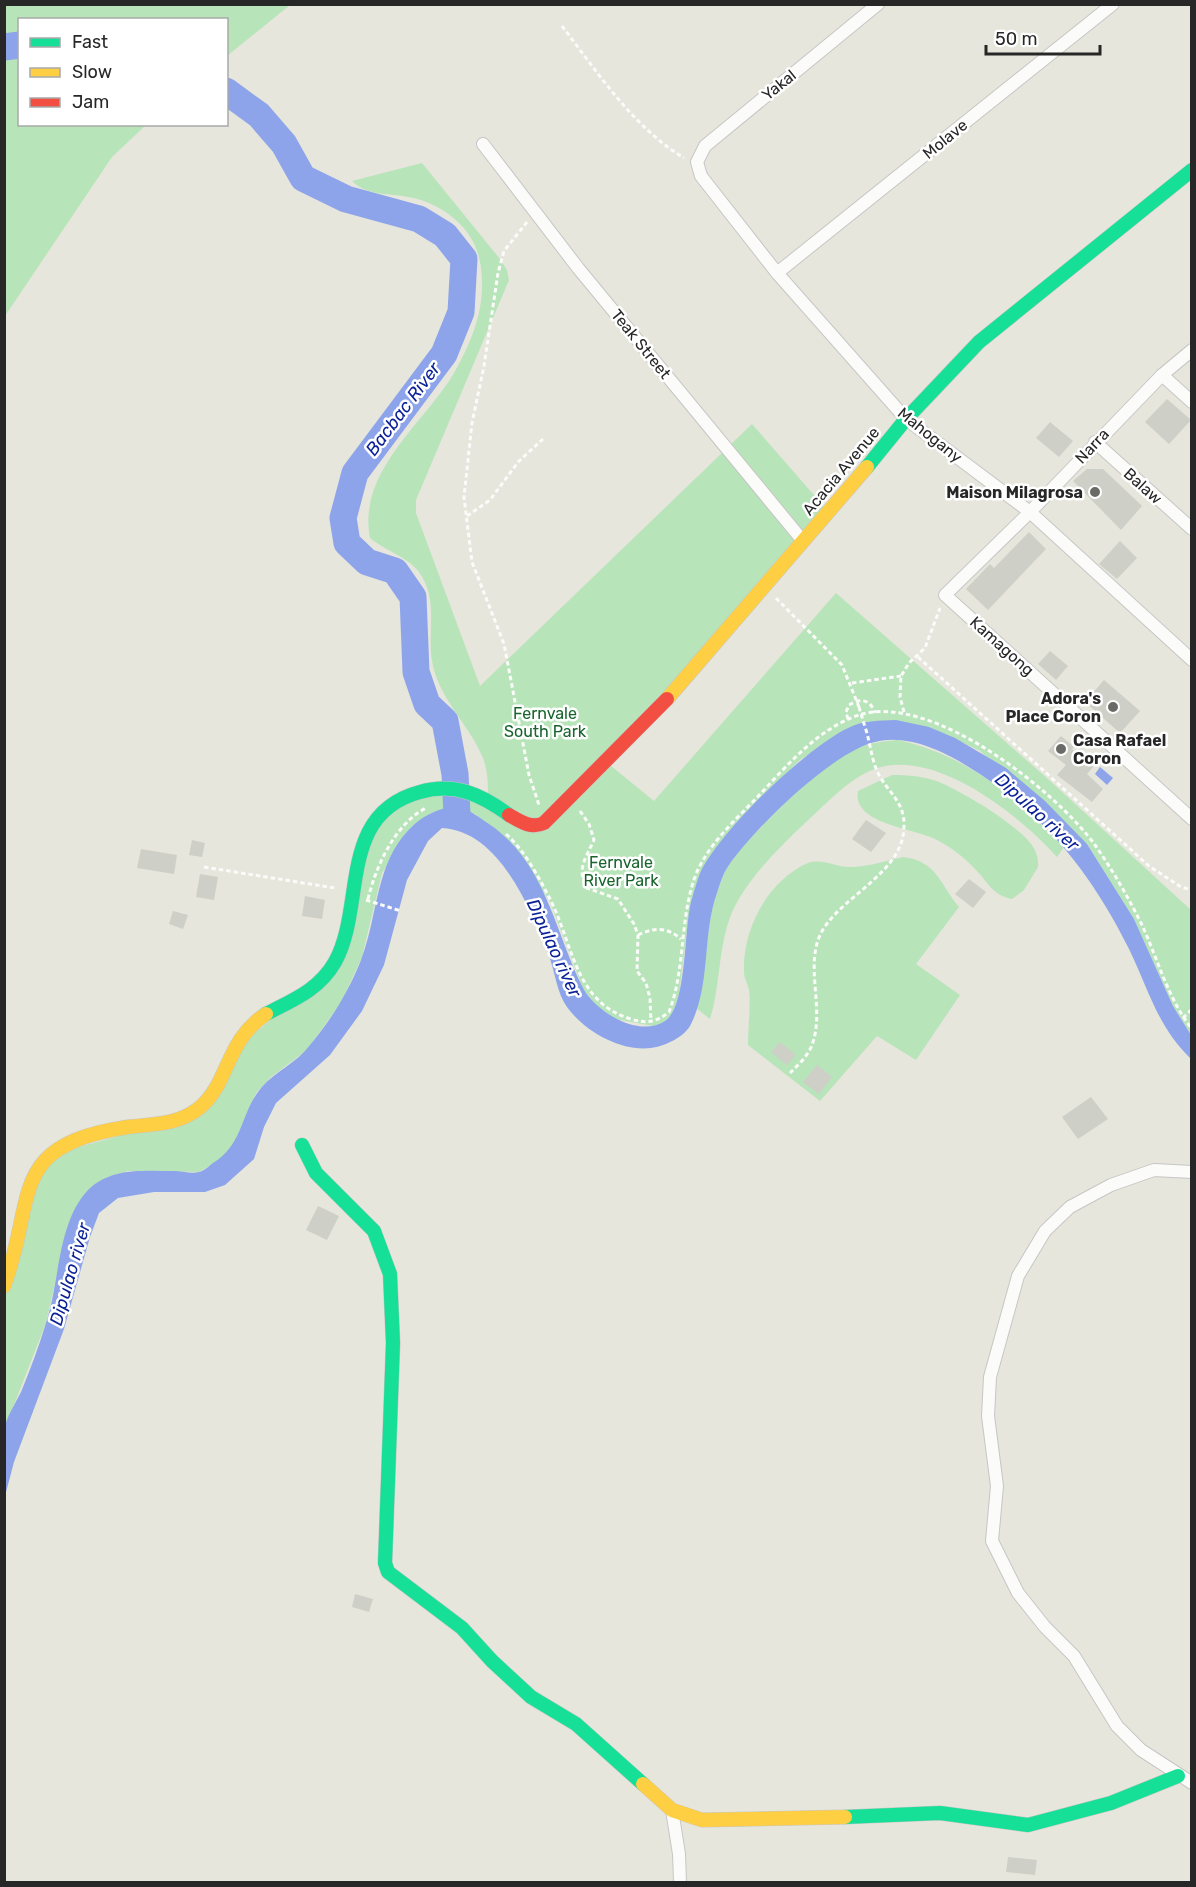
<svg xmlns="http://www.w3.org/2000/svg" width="1196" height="1887" viewBox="0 0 1196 1887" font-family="Rubik,sans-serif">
	<rect width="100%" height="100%" fill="#e6e6dc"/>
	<!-- green -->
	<g fill="#b8e4ba">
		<polygon points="5,4 290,5 227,56 226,20 20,20 20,124 146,125 112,157 5,316"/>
		<path d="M422,163L500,259L507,270L509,280L416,500V513L480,686L752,424L827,510L605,761L654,801L836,593L1048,779L1191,910V1035L1173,1006L1134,919L1087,844L980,751L929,727H850L800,760L762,797L701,872L690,906L679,995L672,1014L665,1022L653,1026L616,1019L598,1008L583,989L550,902L513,844L475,814L445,808L431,813L412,826L382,873L362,957L342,1001L307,1050L271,1077L256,1093L236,1142L221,1159L199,1172L127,1171L74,1211L65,1239L46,1323L5,1428V1286L22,1213L50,1155L187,1117L233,1050L324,978L379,816L419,792L488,799C488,785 488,771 483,758C469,724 438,698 432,661C427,630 439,600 419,572C408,557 384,550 370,538C357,471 424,424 454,373C470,345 483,314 482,282C482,260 476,240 460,224C446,210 428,200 408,197C389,193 367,196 352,181Z"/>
		<path d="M898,740C967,755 1017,798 1064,847L1057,857C1020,816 944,755 885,766C854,772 826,804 804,824C779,848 753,873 736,904C717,940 722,981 710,1019L696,1008C708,972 704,932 716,896C719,887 723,874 728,866C746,838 824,762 854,749C869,743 883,741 898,740Z"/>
		<path d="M892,775C908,775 924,776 939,782C961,791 1029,830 1036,853C1038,857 1038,862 1038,867L1024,890L1012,899C991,895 988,881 974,868C962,855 949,846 933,838C911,828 852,823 858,791Z"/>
		<path d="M903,857C937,861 939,883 959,907L916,964L960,995L916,1060L877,1036L820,1101L748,1045C748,1028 751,1004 749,990C748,984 744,978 744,972C742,930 768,880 808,863C822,858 836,867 849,867C867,867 886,861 903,857Z"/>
	</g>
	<!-- water -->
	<g fill="#8da4ea">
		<path d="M896,720L929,727L955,738L1006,768L1045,801L1087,844L1134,919L1173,1006L1191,1035V1059C1157,1026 1149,990 1129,949C1090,871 1042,811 967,766C941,750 906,734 875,742C832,752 754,829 729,865C723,873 720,884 717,893C702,935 711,984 691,1024C685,1037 665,1046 651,1048C621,1052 584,1031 567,1007C557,993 555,972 549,956C531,910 500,831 442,828L428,841L407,880L384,965L362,1011L330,1055L276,1103L264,1127L254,1159L225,1185L205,1192H154L118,1198L99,1213L90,1237L64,1329L14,1462L5,1496C4,1475 1,1451 4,1430C6,1418 15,1404 21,1392C30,1370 39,1346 46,1323C60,1281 57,1223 88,1190C111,1167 145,1171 174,1171C181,1171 192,1174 199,1172C204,1171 209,1166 213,1163C244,1144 240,1113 261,1088C275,1071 297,1063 310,1045C331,1020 349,991 361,960C380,912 374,854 421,819C432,812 446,805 460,808C470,810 480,818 489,824C545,862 554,929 582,986C593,1010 638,1039 665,1021C687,1007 684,929 691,902C694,892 697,880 701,871C723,828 805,749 848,728C863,720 879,721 896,720Z"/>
		<polygon points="1100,767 1113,778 1107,785 1095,774"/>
	</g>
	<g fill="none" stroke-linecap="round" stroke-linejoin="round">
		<!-- river -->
		<g stroke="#8da4ea" stroke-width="27">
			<polyline points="4,47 20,45"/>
			<polyline points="226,91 259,115 284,144 303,178 346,199 419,219 445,235 464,259 461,312 444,354 355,473 343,518 347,543 367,562 395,571 413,597 416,672 427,704 445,721 455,774 457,815"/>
		</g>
	</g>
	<!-- building -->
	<g fill="#cecfc7">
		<polygon points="1167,399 1191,420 1169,444 1145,422"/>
		<polygon points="1050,422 1073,441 1059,457 1036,438"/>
		<polygon points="1087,469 1103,469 1142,506 1121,530 1073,481"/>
		<polygon points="1029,532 1046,549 988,610 966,589 990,564 994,568"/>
		<polygon points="1120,541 1137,558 1117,579 1099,564"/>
		<polygon points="1050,651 1068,666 1056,680 1038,664"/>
		<polygon points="1104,680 1140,711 1120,733 1085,702"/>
		<polygon points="1061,736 1074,747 1072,749 1093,767 1087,774 1103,789 1092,802 1057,775 1066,765 1048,751"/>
		<polygon points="866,820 886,833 871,852 852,839"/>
		<polygon points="192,840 205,843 202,857 189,855"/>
		<polygon points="141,849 177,855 174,874 137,868"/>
		<polygon points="200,874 218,877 214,900 196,897"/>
		<polygon points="969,879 986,892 973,908 955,894"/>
		<polygon points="305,896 325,900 322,919 302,916"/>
		<polygon points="173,911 188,915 183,929 169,924"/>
		<polygon points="780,1042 796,1055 787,1065 771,1052"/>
		<polygon points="817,1065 832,1077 819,1094 803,1082"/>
		<polygon points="1091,1097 1108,1119 1078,1139 1062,1117"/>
		<polygon points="318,1206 339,1216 327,1240 306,1230"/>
		<polygon points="355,1594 373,1599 369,1612 352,1607"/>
		<polygon points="1008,1857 1037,1860 1035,1875 1006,1872"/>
	</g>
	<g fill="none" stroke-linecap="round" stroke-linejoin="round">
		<!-- street casing -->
		<g stroke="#c7c6c5" stroke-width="14">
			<g id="street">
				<polyline points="878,4 705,146 697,162 701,176 777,273 906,419 1030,512 1192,660"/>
				<polyline points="483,144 578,268 803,541"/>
				<polyline points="777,273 1113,4"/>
				<polyline points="1192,350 1162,375 1030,512 945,595 1192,819"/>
				<polyline points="1162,375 1192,402"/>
				<polyline points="1095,442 1192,529"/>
				<polyline points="1192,1172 1154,1170 1111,1185 1070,1207 1045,1231 1018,1276 990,1377 988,1416 997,1486 992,1541 1018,1593 1045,1627 1074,1656 1117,1726 1141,1750 1192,1783"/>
				<polyline points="672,1810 679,1854 680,1882"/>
			</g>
		</g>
		<!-- fast casing -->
		<g stroke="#c7c6c5" stroke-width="15">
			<g id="fast">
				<polyline points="867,467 906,419 979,342 1192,170"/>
				<path d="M266,1014C293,1000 319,990 335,962C366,906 337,814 420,792C455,782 482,795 509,815"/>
				<polyline points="302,1145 316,1173 374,1231 390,1274 393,1343 385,1563 388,1572 462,1628 492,1661 531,1697 576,1724 643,1784"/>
				<polyline points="845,1817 940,1813 1028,1825 1111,1803 1178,1776"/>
			</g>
		</g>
		<!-- slow casing -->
		<g stroke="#c7c6c5" stroke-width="15">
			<g id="slow">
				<polyline points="667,699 867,467"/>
				<path d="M4,1286C37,1197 6,1145 128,1127C153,1124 177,1125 198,1109C230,1084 224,1042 266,1014"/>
				<polyline points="643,1784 672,1810 702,1820 845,1817"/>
			</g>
		</g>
		<!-- jam casing -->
		<g stroke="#c7c6c5" stroke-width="15">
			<path id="jam" d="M509,815C521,822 531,829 544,823L667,699"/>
		</g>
		<!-- path -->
		<g stroke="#fbfbfa" stroke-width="3" stroke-dasharray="4.5 3" stroke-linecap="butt">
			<path d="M562,26C598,73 633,127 684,158"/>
			<polyline points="527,222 504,251 498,273 484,366 472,423 464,497 472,562 504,644 529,775 539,805"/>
			<polyline points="467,516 490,500 519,461 543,439"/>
			<polyline points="776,598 842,665 859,707"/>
			<polyline points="918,657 1149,866 1181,887 1192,890"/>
			<polyline points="852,683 901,676"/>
			<polyline points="904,712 900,697 901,676 909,663 925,648 940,608"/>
			<path d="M848,719L846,712L849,705C861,698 870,699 875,713"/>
			<path d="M580,811L589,824L594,840C586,858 576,869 587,888L618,899L634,924L638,935L637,971L646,983L650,998L651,1022"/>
			<path d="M506,834C525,851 538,876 550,899C573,944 575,1003 631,1019C646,1024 657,1022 669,1012C686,968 679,919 696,874C710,841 740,816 764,790C791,761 820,728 859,715C931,692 1055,790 1095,845C1112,869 1128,897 1141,923C1158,959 1167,997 1192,1029"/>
			<polyline points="204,867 335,888"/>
			<path d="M368,899C376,866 395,824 426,808"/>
			<polyline points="366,900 401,911"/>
			<path d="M638,935C655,927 667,927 681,939"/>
			<polyline points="1183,1018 1192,1009"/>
			<path d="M790,1073C798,1065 808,1056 812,1045C826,1008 802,961 824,928C846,894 904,871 904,826C905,801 886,791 877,771C871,757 870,741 865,727"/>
		</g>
		<!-- street -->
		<use href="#street" stroke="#fbfbfa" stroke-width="12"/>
		<!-- fast -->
		<use href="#fast" stroke="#16e098" stroke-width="14"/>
		<!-- slow -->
		<use href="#slow" stroke="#ffcf43" stroke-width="14"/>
		<!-- jam -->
		<use href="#jam" stroke="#f24e42" stroke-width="14"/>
		<!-- path-bridge -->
		<polyline stroke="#fbfbfa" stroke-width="3" stroke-dasharray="4.5 3" stroke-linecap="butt" points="859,707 865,727"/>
	</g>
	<!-- markers -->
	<g fill="#6a6a66" stroke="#fff" stroke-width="2">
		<circle cx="1095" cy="492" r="6"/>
		<circle cx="1113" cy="707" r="6"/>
		<circle cx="1061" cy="749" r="6"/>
	</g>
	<g text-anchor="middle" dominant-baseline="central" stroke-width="5" stroke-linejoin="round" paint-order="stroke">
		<!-- street labels -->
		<g font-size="16" fill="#272727" stroke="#fff">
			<text transform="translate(779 85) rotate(-39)">Yakal</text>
			<text transform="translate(945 139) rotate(-39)">Molave</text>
			<text transform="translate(641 344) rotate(51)">Teak Street</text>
			<text transform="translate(930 435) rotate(39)">Mahogany</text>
			<text transform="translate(1092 446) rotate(-47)">Narra</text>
			<text transform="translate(841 471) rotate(-50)">Acacia Avenue</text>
			<text transform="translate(1143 486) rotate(42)">Balaw</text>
			<text transform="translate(1002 646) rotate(42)">Kamagong</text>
		</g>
		<!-- poi labels -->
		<g font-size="16" font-weight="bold" fill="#272727" stroke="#fff" text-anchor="end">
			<text x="1083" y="492">Maison Milagrosa</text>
			<text x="1101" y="698">Adora's<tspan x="1101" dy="18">Place Coron</tspan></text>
			<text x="1073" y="740" text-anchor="start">Casa Rafael<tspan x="1073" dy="18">Coron</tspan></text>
		</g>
		<!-- park labels -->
		<g font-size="16" fill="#18642d" stroke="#fff">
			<text x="545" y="713">Fernvale<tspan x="545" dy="18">South Park</tspan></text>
			<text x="621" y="862">Fernvale<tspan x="621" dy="18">River Park</tspan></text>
		</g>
		<!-- water labels -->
		<g font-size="18" font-style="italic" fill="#0b2298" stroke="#fff">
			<text transform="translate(403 409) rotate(-53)">Bacbac River</text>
			<text transform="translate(1037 812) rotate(42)">Dipulao river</text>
			<text transform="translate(554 948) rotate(65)">Dipulao river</text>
			<text transform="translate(70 1274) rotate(-74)">Dipulao river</text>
		</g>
	</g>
	<!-- border -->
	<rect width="1196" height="1887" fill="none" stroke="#272727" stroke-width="12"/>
	<!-- legend -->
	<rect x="18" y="18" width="210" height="108" fill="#ffffff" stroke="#a9a9a9" stroke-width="1.5"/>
	<rect x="30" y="38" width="30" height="9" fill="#16e098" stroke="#a9a9a9" stroke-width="1.5"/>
	<text x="72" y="48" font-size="18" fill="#272727">Fast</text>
	<rect x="30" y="68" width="30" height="9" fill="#ffcf43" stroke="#a9a9a9" stroke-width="1.5"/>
	<text x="72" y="78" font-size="18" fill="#272727">Slow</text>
	<rect x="30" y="98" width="30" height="9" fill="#f24e42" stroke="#a9a9a9" stroke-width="1.5"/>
	<text x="72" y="108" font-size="18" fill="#272727">Jam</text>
	<!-- scale -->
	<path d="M986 45v9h114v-9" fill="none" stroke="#272727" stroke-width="3"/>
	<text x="995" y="45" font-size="18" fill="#272727" stroke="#ffffff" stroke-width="4.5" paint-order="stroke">50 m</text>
</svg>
